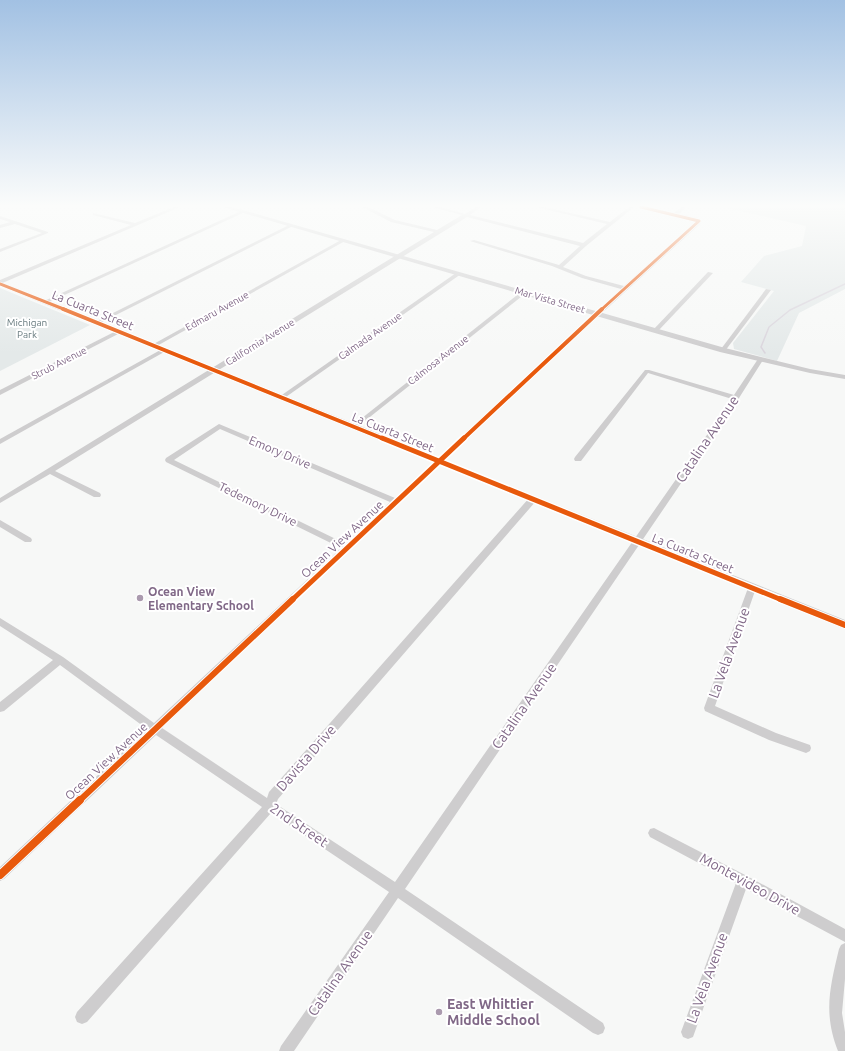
<svg xmlns="http://www.w3.org/2000/svg" width="845" height="1051" viewBox="0 0 845 1051" font-family="Ubuntu,sans-serif">
	<rect width="100%" height="100%" fill="#f7f8f7"/>
	<!-- green -->
	<g fill="#e4e9e9">
		<polygon points="723,207 845,207 845,289 799,313 777,361 734,349 733,343 774,291 741,282 764,256 802,246 806,226"/>
		<polygon points="0,288 90,325 0,371"/>
	</g>
	<g fill="none" stroke-linecap="round" stroke-linejoin="round">
		<!-- stream -->
		<polyline stroke="#d9d4dc" stroke-width="1.5" points="765,353 761,347 769,327 790,310 845,284"/>
		<!-- minor -->
		<g fill="#cecdce" fill-rule="evenodd">
			<polygon points="174,207 180,207 0,284 0,280 131,225 93,215 93,213 135,223"/>
			<path d="M362,207H368L395,220L437,230L462,215L432,207H440L465,214L476,207H481L470,215L583,243L607,224L536,207H544L610,222L629,207H634L586,246L563,267L586,276L624,286L696,222L639,207H647L674,213L681,207H686L679,214L697,218L701,221L700,224C517,388 340,559 162,728L267,798L269,792L530,497H536L537,499L536,501L278,799L276,804L395,882L732,399L648,373L581,461H575L574,459L575,457L645,370H649L734,395L758,359H762L763,360L739,398L405,889L603,1023L605,1028L603,1033L598,1035L593,1033L398,898L294,1051H279L281,1046L389,892L271,813L87,1022L82,1024L77,1022L75,1017L77,1012L262,807L156,735L4,879L0,881V867L147,729L60,665L4,711L0,712V702L53,660L0,626V618L63,657L154,723L341,548L166,462L165,460L166,458L219,424L395,498L621,289L582,278L552,266L470,241L474,240L559,265L580,246L467,217L55,471L100,493L101,495L100,497H94L50,474L0,503V498L434,232L391,222ZM220,429L390,502L346,544L174,460Z"/>
			<polygon points="241,211 245,212 47,303 42,302"/>
			<polygon points="0,216 48,232 48,233 0,252 0,249 42,233 15,224 0,228 0,225 10,222 0,219"/>
			<polygon points="289,225 293,226 98,324 93,323"/>
			<polygon points="341,240 345,241 155,347 151,347 150,346"/>
			<polygon points="708,272 713,273 658,331 654,331 654,329"/>
			<polygon points="456,273 461,274 283,399 279,399 279,397"/>
			<polygon points="766,289 771,290 725,351 721,351 721,349"/>
			<polygon points="521,292 526,293 356,428 352,428 351,427 352,426"/>
			<polygon points="118,330 121,332 120,333 0,395 0,390"/>
			<polygon points="164,348 167,350 166,351 0,444 0,439"/>
			<polygon points="0,520 31,538 32,540 31,542 25,542 0,527"/>
			<polygon points="752,585 755,586 756,588 715,706 776,733 810,745 811,748 810,751 806,753 769,740 705,711 704,708 748,588 749,586"/>
			<polygon points="654,828 747,876 845,929 845,942 746,889 693,1037 688,1039 683,1037 681,1032 736,883 650,837 648,833 650,829"/>
			<path d="M845,943V979L842,1013L845,1032V1051H838C823,1013 830,987 839,949L841,945Z"/>
		</g>
		<!-- tertiary -->
		<g fill="#cecdce" fill-rule="evenodd">
			<polygon points="223,207 232,207 725,348 810,369 845,375 845,379 810,373 720,352"/>
			<polygon points="0,282 845,620 845,629 0,286"/>
		</g>
		<!-- cycleway-far4 casing -->
		<g stroke="#fff" stroke-width="4.5">
			<g id="cycleway-far4">
				<polyline points="0,284 66,310"/>
				<polyline points="601,310 699,221 641,207"/>
			</g>
		</g>
		<!-- cycleway-far3 casing -->
		<g stroke="#fff" stroke-width="6">
			<g id="cycleway-far3">
				<polyline points="63,309 384,439"/>
				<polyline points="463,439 602,309"/>
			</g>
		</g>
		<!-- cycleway-far2 casing -->
		<g stroke="#fff" stroke-width="8">
			<g id="cycleway-far2">
				<polyline points="382,438 782,600"/>
				<polyline points="292,600 464,438"/>
			</g>
		</g>
		<!-- cycleway-far1 casing -->
		<g stroke="#fff" stroke-width="8">
			<g id="cycleway-far1">
				<polyline points="780,599 845,625"/>
				<polyline points="79,801 293,599"/>
			</g>
		</g>
		<!-- cycleway casing -->
		<g stroke="#fff" stroke-width="10">
			<polyline id="cycleway" points="0,875 80,800"/>
		</g>
		<!-- cycleway-far4 -->
		<use href="#cycleway-far4" stroke="#e8590c" stroke-width="3"/>
		<!-- cycleway-far3 -->
		<use href="#cycleway-far3" stroke="#e8590c" stroke-width="4"/>
		<!-- cycleway-far2 -->
		<use href="#cycleway-far2" stroke="#e8590c" stroke-width="5"/>
		<!-- cycleway-far1 -->
		<use href="#cycleway-far1" stroke="#e8590c" stroke-width="6"/>
		<!-- cycleway -->
		<use href="#cycleway" stroke="#e8590c" stroke-width="8"/>
	</g>
	<!-- sky -->
	<linearGradient id="sky" x2="0" y2="1"><stop stop-color="#a2c1e3"/><stop offset="0.58" stop-color="#fbfcfb"/><stop offset="1" stop-color="#fbfcfb" stop-opacity="0"/></linearGradient>
	<rect width="845" height="354" fill="url(#sky)"/>
	<!-- markers -->
	<g fill="#aa9aae" stroke="#fff" stroke-width="1.5">
		<circle cx="140" cy="598" r="4"/>
		<circle cx="439" cy="1012" r="4"/>
	</g>
	<g text-anchor="middle" dominant-baseline="central" stroke-width="4" stroke-linejoin="round" paint-order="stroke">
		<!-- far-street labels -->
		<g font-size="10" fill="#806887" stroke="#fff">
			<text transform="translate(550 300) rotate(16)">Mar Vista Street</text>
			<text transform="translate(217 311) rotate(-29)">Edmaru Avenue</text>
			<text transform="translate(370 336) rotate(-35)">Calmada Avenue</text>
			<text transform="translate(260 342) rotate(-32)">California Avenue</text>
			<text transform="translate(438 360) rotate(-38)">Calmosa Avenue</text>
			<text transform="translate(59 363) rotate(-27)">Strub Avenue</text>
		</g>
		<!-- far-park labels -->
		<g font-size="10" fill="#677a7e" stroke="#fff">
			<text x="27" y="322">Michigan<tspan x="27" dy="12">Park</tspan></text>
		</g>
		<!-- street labels -->
		<g font-size="12" fill="#806887" stroke="#fff">
			<text transform="translate(93 310) rotate(22)">La Cuarta Street</text>
			<text transform="translate(393 432) rotate(22)">La Cuarta Street</text>
			<text transform="translate(280 452) rotate(23)">Emory Drive</text>
			<text transform="translate(258 504) rotate(26)">Tedemory Drive</text>
			<text transform="translate(342 539) rotate(-43)">Ocean View Avenue</text>
			<text transform="translate(693 553) rotate(22)">La Cuarta Street</text>
			<text transform="translate(106 761) rotate(-43)">Ocean View Avenue</text>
		</g>
		<!-- poi labels -->
		<g font-size="12" font-weight="bold" fill="#806887" stroke="#fff" text-anchor="start">
			<text x="148" y="591">Ocean View<tspan x="148" dy="14">Elementary School</tspan></text>
		</g>
		<!-- near-street labels -->
		<g font-size="14" fill="#806887" stroke="#fff">
			<text transform="translate(707 439) rotate(-56)">Catalina Avenue</text>
			<text transform="translate(729 653) rotate(-70)">La Vela Avenue</text>
			<text transform="translate(524 706) rotate(-55)">Catalina Avenue</text>
			<text transform="translate(306 758) rotate(-49)">Davista Drive</text>
			<text transform="translate(299 825) rotate(34)">2nd Street</text>
			<text transform="translate(750 884) rotate(29)">Montevideo Drive</text>
			<text transform="translate(340 973) rotate(-55)">Catalina Avenue</text>
			<text transform="translate(707 978) rotate(-70)">La Vela Avenue</text>
		</g>
		<!-- near-poi labels -->
		<g font-size="14" font-weight="bold" fill="#806887" stroke="#fff" text-anchor="start">
			<text x="447" y="1004">East Whittier<tspan x="447" dy="16">Middle School</tspan></text>
		</g>
	</g>
</svg>
